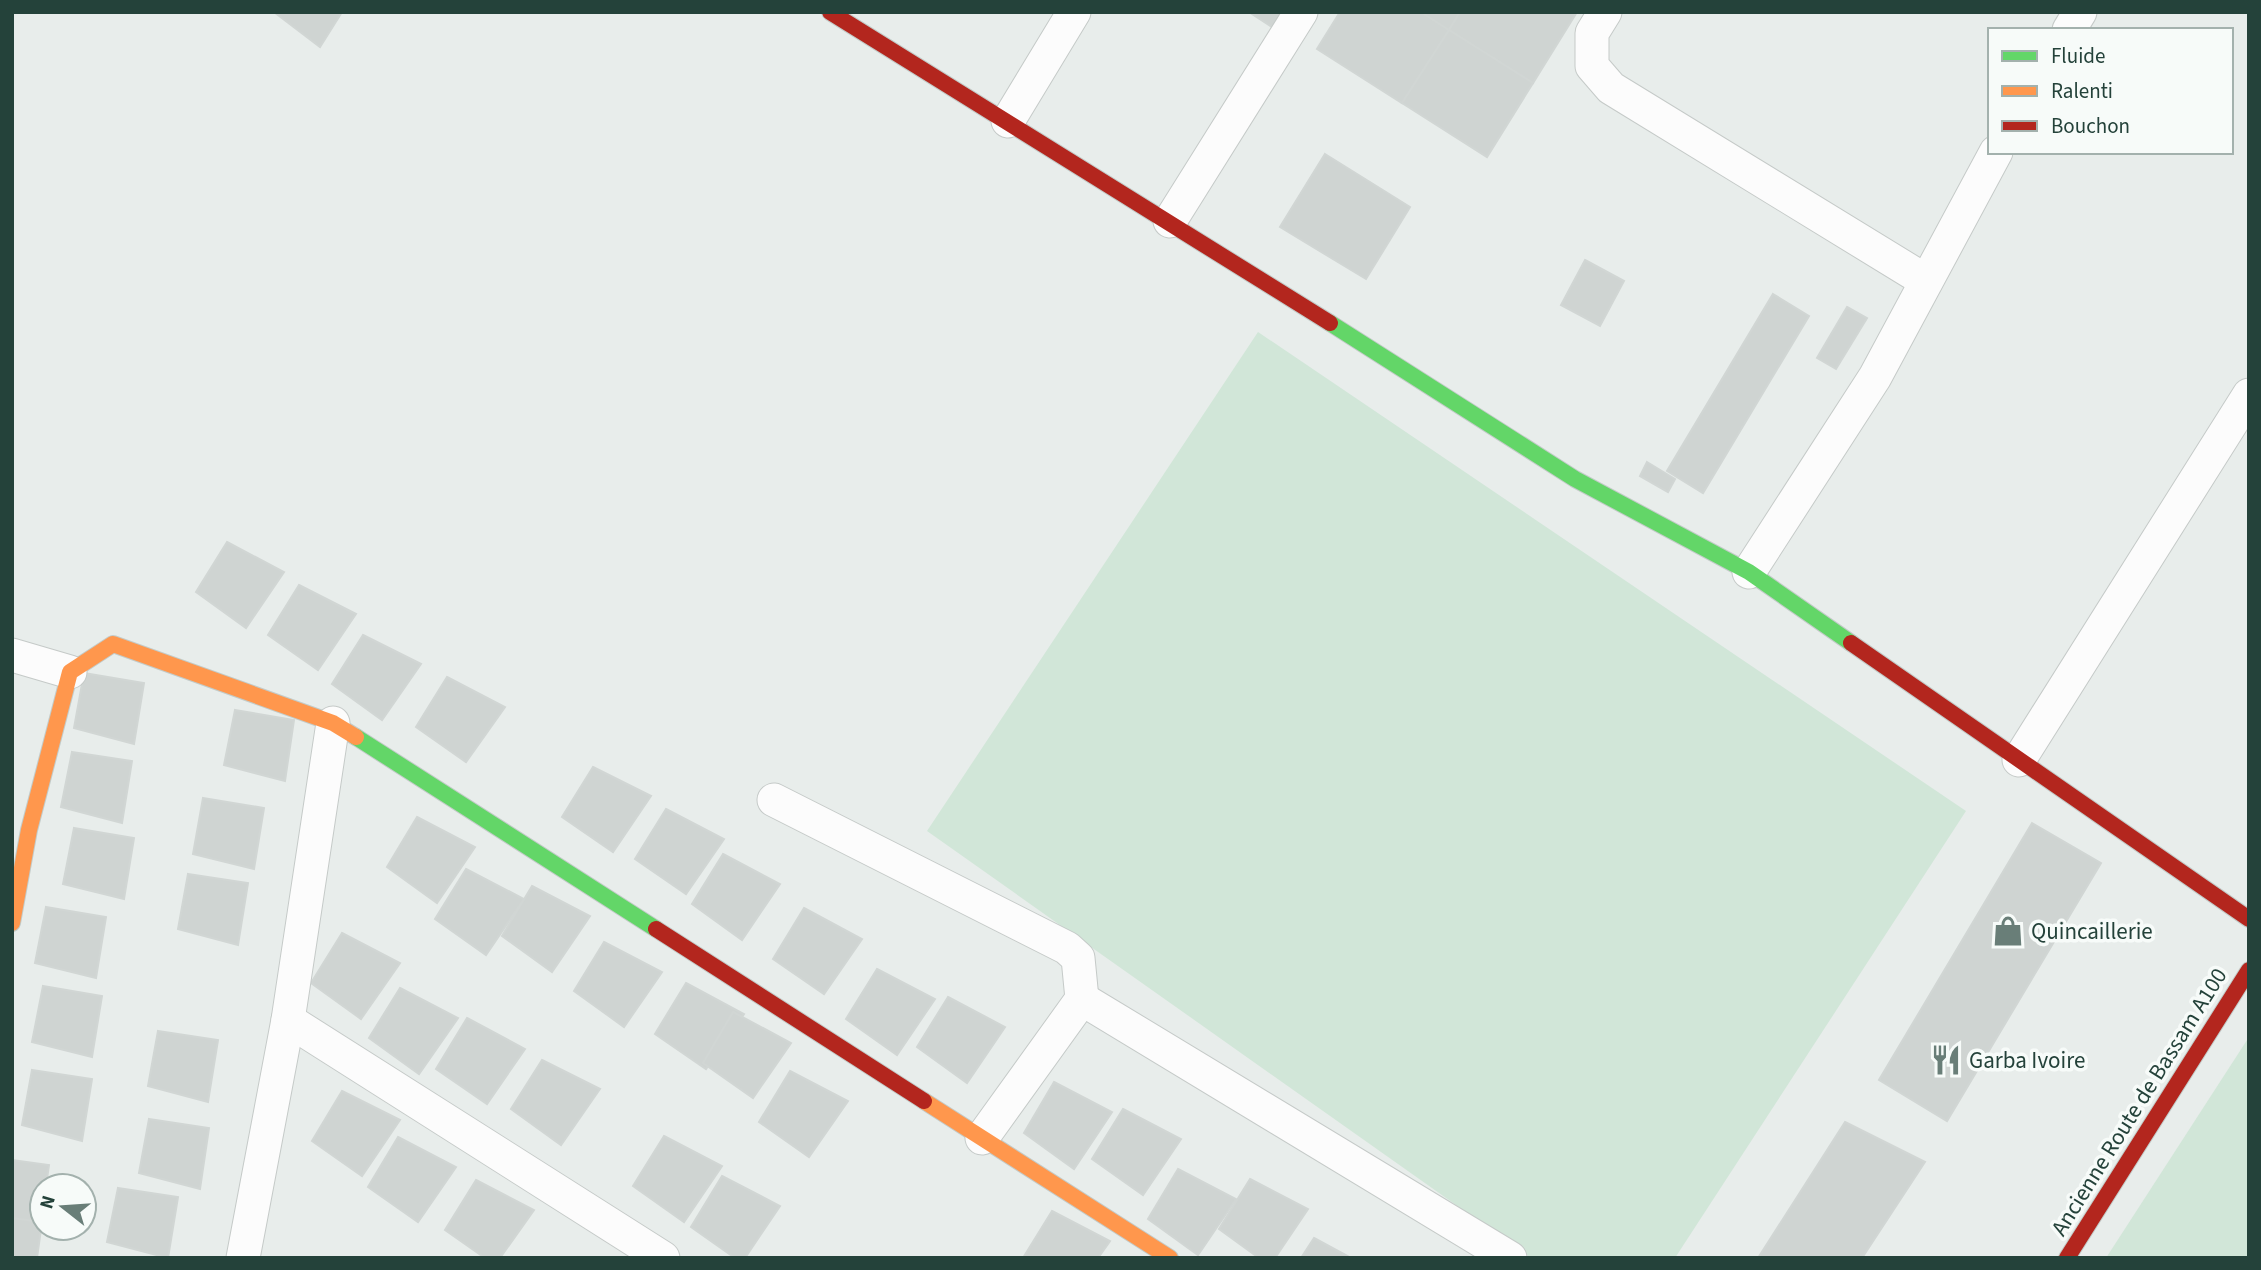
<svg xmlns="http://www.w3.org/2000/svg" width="2261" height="1270" viewBox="0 0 2261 1270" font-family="'Source Sans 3',sans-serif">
	<rect width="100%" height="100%" fill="#e8edeb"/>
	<!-- green -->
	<g fill="#d1e6d8">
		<polygon points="1258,332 1966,811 1675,1258 1531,1258 927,831"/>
		<polygon points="2249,1037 2249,1258 2106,1258"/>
	</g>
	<!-- building -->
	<g fill="#cfd4d2" stroke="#d1d6d4" stroke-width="2">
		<polygon points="274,12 342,12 320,47"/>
		<polygon points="1249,12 1286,12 1275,29"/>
		<polygon points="1340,12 1421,12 1449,30 1402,103 1317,49"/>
		<polygon points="1421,12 1460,12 1449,30"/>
		<polygon points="1460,12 1577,12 1533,83 1449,30"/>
		<polygon points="1449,30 1533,83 1487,157 1402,103"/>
		<polygon points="1325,154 1410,207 1366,279 1280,227"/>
		<polygon points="1585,260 1624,281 1600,326 1561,305"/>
		<polygon points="1773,294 1809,316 1703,493 1667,471"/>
		<polygon points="1847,307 1867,318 1836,369 1817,358"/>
		<polygon points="1647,462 1675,479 1668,492 1640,476"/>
		<polygon points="227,542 284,572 246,628 196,592"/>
		<polygon points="299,585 356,614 318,670 268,635"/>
		<polygon points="363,635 421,664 382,720 332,684"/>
		<polygon points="84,673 144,683 134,744 74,728"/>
		<polygon points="447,677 505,707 466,762 416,727"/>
		<polygon points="235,710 294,720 285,781 224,765"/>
		<polygon points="72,752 132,761 122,823 61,807"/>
		<polygon points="593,767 651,796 613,852 562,817"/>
		<polygon points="203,798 264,808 254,869 193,854"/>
		<polygon points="666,809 724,839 686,894 635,859"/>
		<polygon points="417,817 475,847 437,903 387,867"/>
		<polygon points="2032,823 2101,863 1947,1121 1879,1080"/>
		<polygon points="74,828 134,838 124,899 63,884"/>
		<polygon points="723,854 780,884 742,940 692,904"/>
		<polygon points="466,869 524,899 486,955 435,919"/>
		<polygon points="188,874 248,883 238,945 178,929"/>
		<polygon points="532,886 590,916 552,972 502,936"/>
		<polygon points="46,907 106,917 96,978 35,963"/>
		<polygon points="804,908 862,939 824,994 773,959"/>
		<polygon points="342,933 400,963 361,1019 311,983"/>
		<polygon points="604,942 662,972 624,1027 574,991"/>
		<polygon points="877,969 935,999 897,1055 846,1019"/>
		<polygon points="686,983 744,1014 706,1069 655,1034"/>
		<polygon points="43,986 102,996 92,1057 32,1042"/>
		<polygon points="400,988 458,1018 419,1074 369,1038"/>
		<polygon points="948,997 1005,1027 967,1083 917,1047"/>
		<polygon points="733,1012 791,1043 753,1098 703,1063"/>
		<polygon points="467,1018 525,1049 487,1104 436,1069"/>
		<polygon points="158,1031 218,1040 208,1102 148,1086"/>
		<polygon points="542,1060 600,1089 561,1145 511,1109"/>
		<polygon points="32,1070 92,1079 82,1141 22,1125"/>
		<polygon points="790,1071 848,1101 809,1157 759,1122"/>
		<polygon points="1054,1082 1112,1112 1074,1169 1024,1133"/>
		<polygon points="342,1091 400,1120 362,1176 312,1141"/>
		<polygon points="1123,1109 1181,1139 1143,1195 1092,1159"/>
		<polygon points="149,1119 209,1128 200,1189 139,1173"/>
		<polygon points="1845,1122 1925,1162 1862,1258 1758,1258"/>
		<polygon points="664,1136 722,1166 684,1222 633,1186"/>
		<polygon points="398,1137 456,1167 418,1222 368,1187"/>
		<polygon points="12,1160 49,1165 46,1186 42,1186 39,1226 12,1220"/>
		<polygon points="1178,1169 1236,1199 1198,1255 1148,1219"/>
		<polygon points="722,1176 780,1206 745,1258 735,1258 691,1227"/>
		<polygon points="1250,1179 1308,1209 1275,1258 1259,1258 1219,1229"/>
		<polygon points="476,1180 534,1210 500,1258 485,1258 445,1230"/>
		<polygon points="118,1188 178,1197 168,1258 107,1242"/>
		<polygon points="1052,1211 1110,1241 1098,1258 1023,1258"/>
		<polygon points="12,1218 42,1222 37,1258 12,1258"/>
		<polygon points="1314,1238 1351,1258 1301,1258"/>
	</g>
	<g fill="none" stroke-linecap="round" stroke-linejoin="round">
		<!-- street casing -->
		<g stroke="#c5cac8" stroke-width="35">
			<g id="street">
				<polyline points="1605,12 1592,33 1592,66 1611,88 1926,281"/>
				<polyline points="2069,30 2080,12"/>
				<polyline points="1008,121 1074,12"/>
				<polyline points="1170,221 1301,12"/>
				<polyline points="1749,572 1875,377 1996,152"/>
				<polyline points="12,655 70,672"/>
				<polyline points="2019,760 2249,395"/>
				<polyline points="774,800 1067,948 1078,958 1082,999 982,1138"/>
				<polyline points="1082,999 1510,1258"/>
				<polyline points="288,1020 663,1258"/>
				<polyline points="243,1258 288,1020 333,723"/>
			</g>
		</g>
		<!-- fast casing -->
		<g stroke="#c3cbc8" stroke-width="18">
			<g id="fast">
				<polyline points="1330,323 1575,479 1749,572 1851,643"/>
				<polyline points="356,737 656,929"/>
			</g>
		</g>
		<!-- slow casing -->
		<g stroke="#c3cbc8" stroke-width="18">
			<g id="slow">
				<polyline points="12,923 29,830 70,672 113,644 333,723 356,737"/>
				<polyline points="924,1101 1170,1258"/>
			</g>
		</g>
		<!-- jam casing -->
		<g stroke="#c3cbc8" stroke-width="18">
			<g id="jam">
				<polyline points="830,12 1330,323"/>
				<polyline points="1851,643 2249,919"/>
				<polyline points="656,929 924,1101"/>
				<polyline points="2067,1258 2249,970"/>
			</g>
		</g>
		<!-- street -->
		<use href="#street" stroke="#fcfcfc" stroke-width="33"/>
		<!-- fast -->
		<use href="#fast" stroke="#63d668" stroke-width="16"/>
		<!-- slow -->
		<use href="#slow" stroke="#ff974d" stroke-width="16"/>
		<!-- jam -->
		<use href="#jam" stroke="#b3261e" stroke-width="16"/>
	</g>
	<!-- icons -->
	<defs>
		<g id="shop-bare" transform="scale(2.415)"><path d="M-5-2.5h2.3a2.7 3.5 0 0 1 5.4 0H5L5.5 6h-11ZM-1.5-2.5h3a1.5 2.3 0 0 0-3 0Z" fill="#697e78" stroke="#f7fbf9" stroke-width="2.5" paint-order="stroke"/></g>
		<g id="restaurant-bare" transform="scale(2.415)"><path d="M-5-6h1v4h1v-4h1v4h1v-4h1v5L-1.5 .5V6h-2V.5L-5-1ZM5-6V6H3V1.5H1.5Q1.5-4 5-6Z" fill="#697e78" stroke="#f7fbf9" stroke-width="2.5" paint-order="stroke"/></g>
	</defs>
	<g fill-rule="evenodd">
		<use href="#shop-bare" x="2008" y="931"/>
		<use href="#restaurant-bare" x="1946" y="1060"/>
	</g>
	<g text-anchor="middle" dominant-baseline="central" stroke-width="7" stroke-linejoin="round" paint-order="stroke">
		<!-- poi labels -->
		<g font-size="23" fill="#24423a" stroke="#f7fbf9" text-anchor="start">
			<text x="2031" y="931">Quincaillerie</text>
			<text x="1969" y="1060">Garba Ivoire</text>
		</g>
		<!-- street labels -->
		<g font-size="23" fill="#24423a" stroke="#f7fbf9">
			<text transform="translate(2139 1102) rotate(-58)">Ancienne Route de Bassam A100</text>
		</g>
	</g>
	<!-- border -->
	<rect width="2261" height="1270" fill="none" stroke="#24423a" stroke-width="28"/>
	<!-- legend -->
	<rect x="1988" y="28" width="245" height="126" fill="#f7fbf9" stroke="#a3b1ad" stroke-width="2"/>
	<rect x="2002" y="51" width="35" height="10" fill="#63d668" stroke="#a3b1ad" stroke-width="2"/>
	<text x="2051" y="63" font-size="21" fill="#24423a">Fluide</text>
	<rect x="2002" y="86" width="35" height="10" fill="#ff974d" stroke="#a3b1ad" stroke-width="2"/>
	<text x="2051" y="98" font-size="21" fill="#24423a">Ralenti</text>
	<rect x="2002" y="121" width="35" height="10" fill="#b3261e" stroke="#a3b1ad" stroke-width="2"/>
	<text x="2051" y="133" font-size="21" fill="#24423a">Bouchon</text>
	<!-- north arrow -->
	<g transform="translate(63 1207) rotate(287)"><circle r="33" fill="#f7fbf9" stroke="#a3b1ad" stroke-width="2"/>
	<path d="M0-5L12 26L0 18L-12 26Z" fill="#697e78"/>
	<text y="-10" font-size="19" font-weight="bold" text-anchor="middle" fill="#24423a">N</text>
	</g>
</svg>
